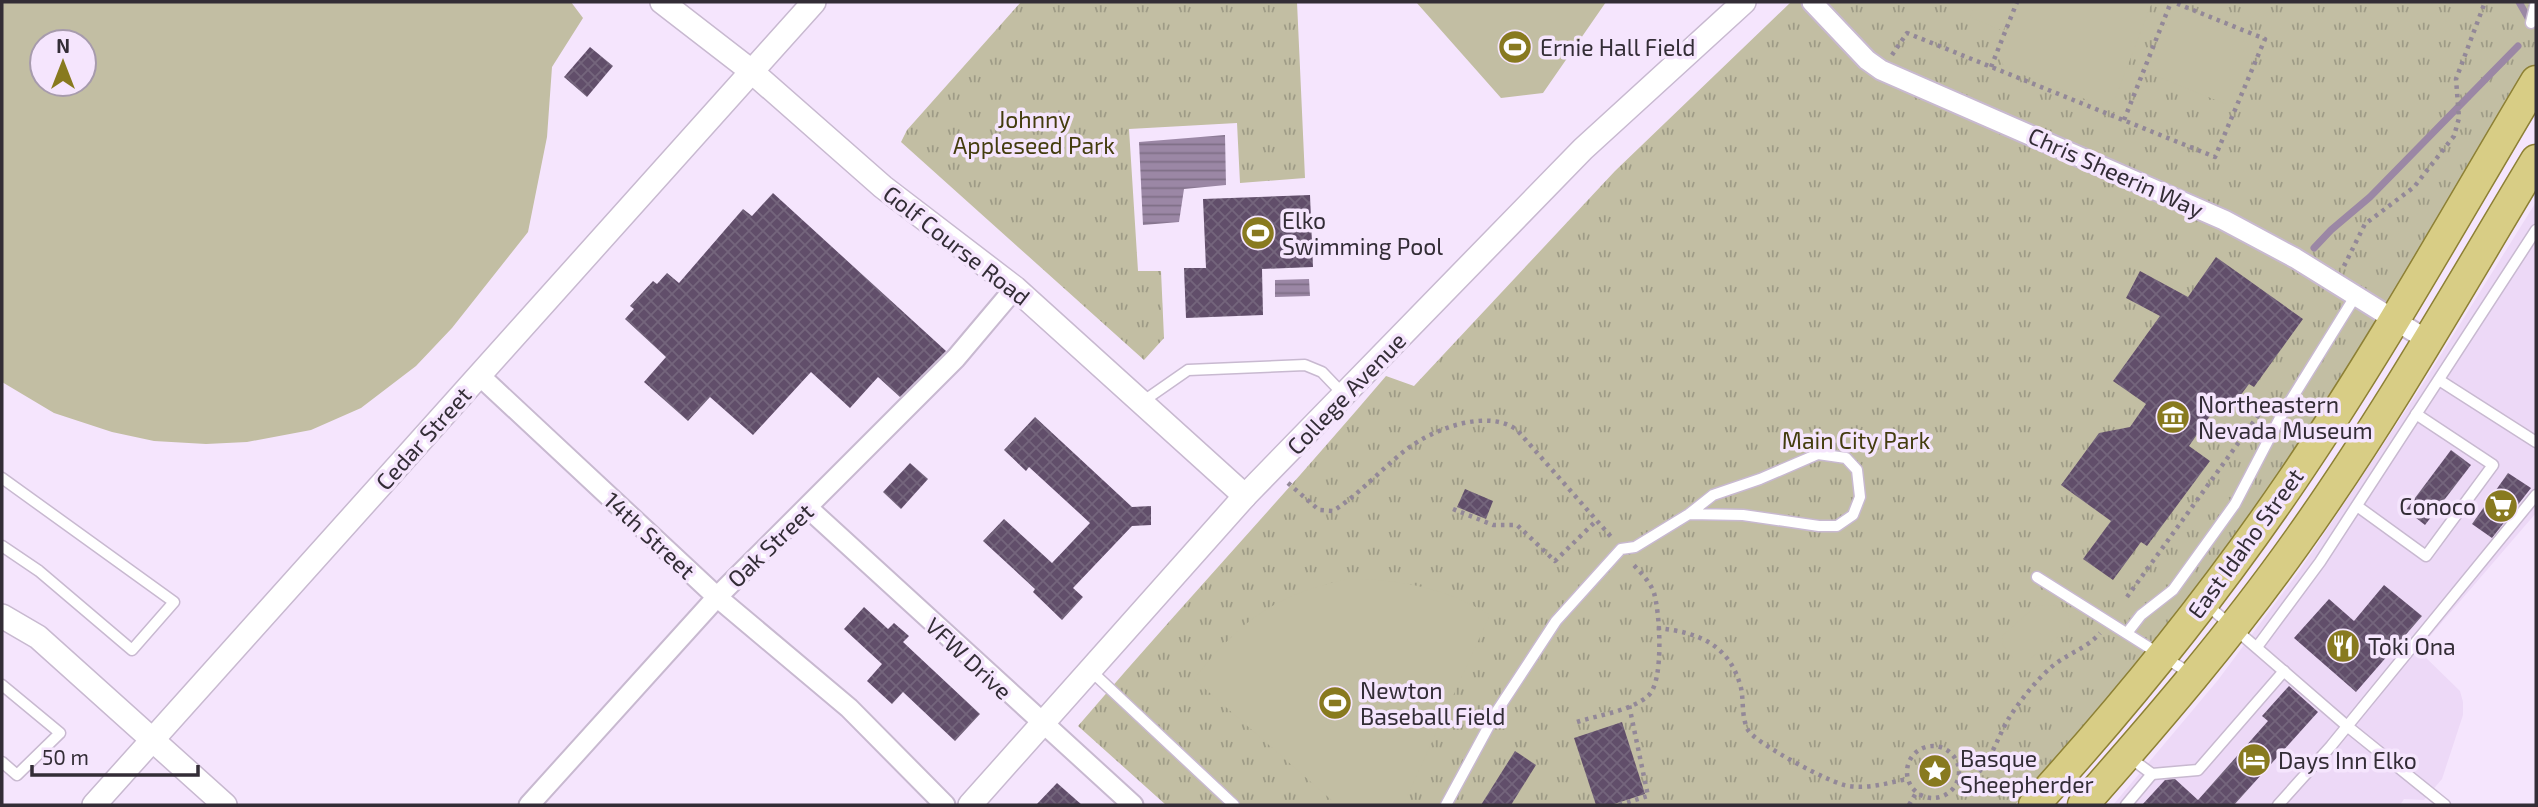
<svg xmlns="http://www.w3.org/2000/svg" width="2538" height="807" viewBox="0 0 2538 807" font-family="'Exo 2',sans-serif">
	<defs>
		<pattern id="grass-tufts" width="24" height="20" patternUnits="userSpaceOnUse" patternTransform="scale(1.75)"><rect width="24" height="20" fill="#c2bea3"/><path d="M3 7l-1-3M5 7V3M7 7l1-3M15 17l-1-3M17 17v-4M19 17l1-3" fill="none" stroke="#9e9b86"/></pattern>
		<pattern id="water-rules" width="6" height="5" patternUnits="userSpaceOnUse" patternTransform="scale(1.75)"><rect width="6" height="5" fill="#9b87a5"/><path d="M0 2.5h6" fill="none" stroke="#7f6f87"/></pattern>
		<pattern id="building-cross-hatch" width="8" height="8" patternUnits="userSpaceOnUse" patternTransform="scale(1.75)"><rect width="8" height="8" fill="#614e6a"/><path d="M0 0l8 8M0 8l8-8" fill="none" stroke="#74657c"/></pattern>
	</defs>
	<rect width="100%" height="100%" fill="#f5e5fd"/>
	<!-- built -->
	<polygon fill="#edd9f7" points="2536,202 2536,513 2418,650 2460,691 2463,702 2463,715 2442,779 2424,800 2404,799 2400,805 2113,805 2218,680 2300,570 2414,398"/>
	<!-- grass -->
	<g fill="url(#grass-tufts)">
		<polygon points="1021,2 1297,2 1305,178 1240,183 1237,123 1129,129 1138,271 1161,271 1164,338 1144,360 901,142 907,130"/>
		<path d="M1791,2H2536V63L2402,292L2248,521L2188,602L2113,694L2015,805H1166L1078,726C1179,608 1285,495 1386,376L1414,386L1615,171Z"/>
	</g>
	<!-- garden -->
	<g fill="#c2bea3" fill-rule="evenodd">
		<path d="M2,2H571L583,18L552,67L547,137L528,232L452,328L416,366L361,408L311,430L247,442L206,444L154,441L112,432L54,413L2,382ZM84,42V84H42V42Z"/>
		<polygon points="1416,2 1415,2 1606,2 1543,93 1501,98"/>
		<polygon points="1976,2 2015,2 2003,31 1970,17"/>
		<polygon points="2019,2 2152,2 2115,99 2100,105 2004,67 1998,51"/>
		<polygon points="2175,4 2261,39 2233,107 2146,72"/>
		<path d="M1349,579C1400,579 1446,588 1490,615L1404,803L1337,805L1194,679C1239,622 1276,593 1349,579Z"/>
		<polygon points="2037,605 2056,606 2068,613 2070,627 2031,658 2013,658 2002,644 2003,635"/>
		<circle cx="1935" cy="772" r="17"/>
	</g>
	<!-- water -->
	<g fill="url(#water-rules)">
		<polygon points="1225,135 1226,185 1184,189 1179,222 1143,225 1139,142"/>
		<polygon points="1309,279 1310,296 1275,297 1275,280"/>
	</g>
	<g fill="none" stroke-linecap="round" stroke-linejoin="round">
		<!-- stream -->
		<g stroke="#9b87a5" stroke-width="7">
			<polyline points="2519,2 2531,23"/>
			<polyline points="2314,248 2331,230 2370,197 2518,46"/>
		</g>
	</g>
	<!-- building -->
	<g fill="url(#building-cross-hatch)">
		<polygon points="590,47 613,66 587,97 564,77"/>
		<polygon points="773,193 946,351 900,397 878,377 850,408 811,372 753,435 710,397 688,421 644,382 666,357 625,319 634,309 630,306 653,281 657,284 667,273 679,283 743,209 752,216"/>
		<polygon points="1310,195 1313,267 1262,269 1263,315 1186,318 1184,268 1206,268 1203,199"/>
		<polygon points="2216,257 2303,319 2254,387 2249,384 2234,404 2217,406 2189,446 2210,461 2147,546 2141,542 2113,580 2083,559 2111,521 2061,485 2099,433 2130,427 2146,404 2113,381 2160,316 2126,298 2140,271 2188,297"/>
		<polygon points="1035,417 1132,507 1151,506 1151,525 1132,526 1073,588 1083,597 1062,620 1033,592 1035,589 983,541 1004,519 1052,563 1090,523 1029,467 1026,471 1004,450"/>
		<polygon points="2451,450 2471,465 2425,525 2406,510"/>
		<polygon points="910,463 928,479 901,509 883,492"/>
		<polygon points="2508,473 2531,488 2492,538 2472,524"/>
		<polygon points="1465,489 1493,501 1486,519 1457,507"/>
		<polygon points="2384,585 2422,616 2356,692 2294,638 2329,599 2354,621"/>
		<polygon points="864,607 888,629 894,623 909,636 903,642 980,714 955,741 903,692 892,704 867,681 882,664 844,629"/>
		<polygon points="2289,686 2318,712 2234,805 2142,805 2165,780 2175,779 2198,800 2268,721 2262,716"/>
		<polygon points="1622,722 1645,794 1611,805 1596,805 1574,738"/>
		<polygon points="1515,751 1536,765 1511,805 1481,805"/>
		<polygon points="1057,783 1082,805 1036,805"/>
	</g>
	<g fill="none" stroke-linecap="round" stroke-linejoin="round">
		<!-- service casing -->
		<g stroke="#c8b9d0" stroke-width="13">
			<g id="service">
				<polyline points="2531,23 2536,2"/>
				<polyline points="2439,380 2536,442"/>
				<polyline points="1142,402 1188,370 1305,365 1322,372 1344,395"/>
				<polyline points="2,478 174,602 132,650 39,571 2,546"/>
				<polyline points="2357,506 2426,556 2493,465 2416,414"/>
				<polyline points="2037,577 2191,674"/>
				<polyline points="2206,604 2347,726 2445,805"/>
				<polyline points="2127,633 2141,615 2173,590 2235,504 2281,416 2356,295"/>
				<polyline points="2257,647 2320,562 2536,230"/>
				<polyline points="1090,670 1234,805"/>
				<polyline points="2,685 60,733 17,775 2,762"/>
				<polyline points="2129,757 2152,774 2198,770 2284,671"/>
				<polyline points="1446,805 1497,711 1556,621 1621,549 1635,547 1689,514 1713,495 1760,479 1818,454 1846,458 1857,470 1860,497 1853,515 1837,526 1819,526 1743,515 1689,514"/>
				<polyline points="2126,805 2152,774"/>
				<polyline points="2278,805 2331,746 2536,495"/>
			</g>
		</g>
		<!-- minor casing -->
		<g stroke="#c8b9d0" stroke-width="23">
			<g id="minor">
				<polyline points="1812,2 1867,60 1881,70 2224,220 2295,258 2427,340"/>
				<polyline points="480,376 717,597 849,708 945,805"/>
				<polyline points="808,508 1133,805"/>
				<polyline points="529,805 717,597 956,358 1015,288"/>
			</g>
		</g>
		<!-- tertiary casing -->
		<g stroke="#c8b9d0" stroke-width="26">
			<g id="tertiary">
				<polyline points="662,2 750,70 883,187 1015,288 1245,496"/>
				<polyline points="2,616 38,637 225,805"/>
				<polyline points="94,805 814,2"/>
				<polyline points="970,805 1245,496 1583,149 1744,2"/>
			</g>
		</g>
		<!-- primary casing -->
		<g stroke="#8d8035" stroke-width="33">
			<g id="primary">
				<path d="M2034,805C2126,704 2214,595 2291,482C2379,353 2456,215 2536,81"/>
				<path d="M2083,805C2158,720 2231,635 2297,542C2384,420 2459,288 2536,160"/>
			</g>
		</g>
		<!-- path -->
		<g stroke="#938898" stroke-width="4.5" stroke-dasharray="3.5 5" stroke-linecap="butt">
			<polyline points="1892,55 1907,33 2215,157 2265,39 2173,2"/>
			<polyline points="1991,67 2017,2"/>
			<polyline points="2124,120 2171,2"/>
			<polyline points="2344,266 2365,224 2414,187 2454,136 2459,118 2456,79 2485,2"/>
			<path d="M1288,483L1319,510L1333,511C1360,494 1382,468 1407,449C1433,429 1488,408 1517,430L1613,539"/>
			<polyline points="1453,509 1493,525 1517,525 1555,561 1597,520"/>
			<polyline points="2127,597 2265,406"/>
			<path d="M1657,628C1697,632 1730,644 1741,688C1744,702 1741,716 1748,730C1755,743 1833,785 1849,786C1869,789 1888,783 1907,779"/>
			<path d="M1577,722C1598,715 1632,711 1649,695C1664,680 1660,613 1654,593C1650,581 1639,571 1631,562"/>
			<circle cx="1933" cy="772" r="26"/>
			<path d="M1957,783C1986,782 1996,738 2009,718C2021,699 2038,678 2055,664C2071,652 2087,648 2100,633"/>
			<polyline points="1619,805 1648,796 1629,705"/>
			<polyline points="1909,805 1916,793"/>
		</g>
		<!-- service -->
		<use href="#service" stroke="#fff" stroke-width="10"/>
		<!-- minor -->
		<use href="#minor" stroke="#fff" stroke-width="19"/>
		<!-- tertiary -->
		<use href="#tertiary" stroke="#fff" stroke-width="23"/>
		<!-- primary -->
		<use href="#primary" stroke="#d8cd85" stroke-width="30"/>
	</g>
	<!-- icons -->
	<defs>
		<g id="stadium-disc" transform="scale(1.75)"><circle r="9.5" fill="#887a1f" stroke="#f5e5fd"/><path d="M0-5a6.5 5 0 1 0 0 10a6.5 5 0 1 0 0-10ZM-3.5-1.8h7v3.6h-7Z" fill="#fff"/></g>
		<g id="museum-disc" transform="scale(1.75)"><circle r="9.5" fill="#887a1f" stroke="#f5e5fd"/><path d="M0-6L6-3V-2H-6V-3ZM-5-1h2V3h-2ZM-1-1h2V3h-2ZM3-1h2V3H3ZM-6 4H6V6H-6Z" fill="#fff"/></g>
		<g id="supermarket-disc" transform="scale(1.75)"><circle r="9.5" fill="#887a1f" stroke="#f5e5fd"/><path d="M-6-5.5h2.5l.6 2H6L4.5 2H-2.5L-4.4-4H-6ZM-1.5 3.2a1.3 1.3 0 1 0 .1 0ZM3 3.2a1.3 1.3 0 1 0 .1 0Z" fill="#fff"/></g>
		<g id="restaurant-disc" transform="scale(1.75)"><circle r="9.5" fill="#887a1f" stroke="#f5e5fd"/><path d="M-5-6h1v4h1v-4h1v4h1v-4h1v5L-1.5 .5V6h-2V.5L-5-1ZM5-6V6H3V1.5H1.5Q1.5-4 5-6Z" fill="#fff"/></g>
		<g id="hotel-disc" transform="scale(1.75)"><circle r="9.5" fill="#887a1f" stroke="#f5e5fd"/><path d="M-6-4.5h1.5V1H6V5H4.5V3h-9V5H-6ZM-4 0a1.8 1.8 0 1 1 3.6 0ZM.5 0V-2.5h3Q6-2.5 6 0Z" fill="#fff"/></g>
		<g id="sight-disc" transform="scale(1.75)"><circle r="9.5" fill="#887a1f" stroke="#f5e5fd"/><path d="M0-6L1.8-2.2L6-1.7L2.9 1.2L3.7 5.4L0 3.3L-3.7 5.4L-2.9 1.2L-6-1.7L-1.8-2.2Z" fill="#fff"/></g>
	</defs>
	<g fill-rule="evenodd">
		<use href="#stadium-disc" x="1515" y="47"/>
		<use href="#stadium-disc" x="1258" y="233"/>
		<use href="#museum-disc" x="2173" y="417"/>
		<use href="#supermarket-disc" x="2501" y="506"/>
		<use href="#restaurant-disc" x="2343" y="646"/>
		<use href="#stadium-disc" x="1335" y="703"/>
		<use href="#hotel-disc" x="2254" y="760"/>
		<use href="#sight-disc" x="1935" y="771"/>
	</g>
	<g text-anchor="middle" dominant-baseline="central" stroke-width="7" stroke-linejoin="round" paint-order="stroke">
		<!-- poi labels -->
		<g font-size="23" fill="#332d36" stroke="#f5e5fd" text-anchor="start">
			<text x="1540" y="47">Ernie Hall Field</text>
			<text x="1282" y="220">Elko<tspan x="1282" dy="26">Swimming Pool</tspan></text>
			<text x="2198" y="404">Northeastern<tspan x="2198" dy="26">Nevada Museum</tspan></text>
			<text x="2476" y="506" text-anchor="end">Conoco</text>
			<text x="2368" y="646">Toki Ona</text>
			<text x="1360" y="690">Newton<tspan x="1360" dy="26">Baseball Field</tspan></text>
			<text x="1960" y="758">Basque<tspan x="1960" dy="26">Sheepherder</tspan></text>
			<text x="2278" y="760">Days Inn Elko</text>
		</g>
		<!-- park labels -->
		<g font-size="23" fill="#443d0f" stroke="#f5e5fd">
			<text x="1034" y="119">Johnny<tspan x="1034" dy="26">Appleseed Park</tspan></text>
			<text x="1856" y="440">Main City Park</text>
		</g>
		<!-- street labels -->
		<g font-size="23" fill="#332d36" stroke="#f5e5fd">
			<text transform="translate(2116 172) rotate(24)">Chris Sheerin Way</text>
			<text transform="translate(957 245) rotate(38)">Golf Course Road</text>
			<text transform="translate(1346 393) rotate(-46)">College Avenue</text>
			<text transform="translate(423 438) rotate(-48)">Cedar Street</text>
			<text transform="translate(650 535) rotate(43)">14th Street</text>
			<text transform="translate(2245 543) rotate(-54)">East Idaho Street</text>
			<text transform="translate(770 545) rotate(-44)">Oak Street</text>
			<text transform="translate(969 658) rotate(43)">VFW Drive</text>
		</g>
	</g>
	<!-- border -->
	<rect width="2538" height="807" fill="none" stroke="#332d36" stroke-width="7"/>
	<!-- north arrow -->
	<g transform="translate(63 63)"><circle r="33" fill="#f5e5fd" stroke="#a79bad" stroke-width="2"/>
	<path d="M0-5L12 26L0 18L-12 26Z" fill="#887a1f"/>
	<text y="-10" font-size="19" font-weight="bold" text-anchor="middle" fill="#332d36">N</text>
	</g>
	<!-- scale -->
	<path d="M32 765v10h166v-10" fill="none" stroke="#332d36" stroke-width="3.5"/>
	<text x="42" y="765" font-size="21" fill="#332d36" stroke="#f5e5fd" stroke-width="5" paint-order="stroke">50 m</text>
</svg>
